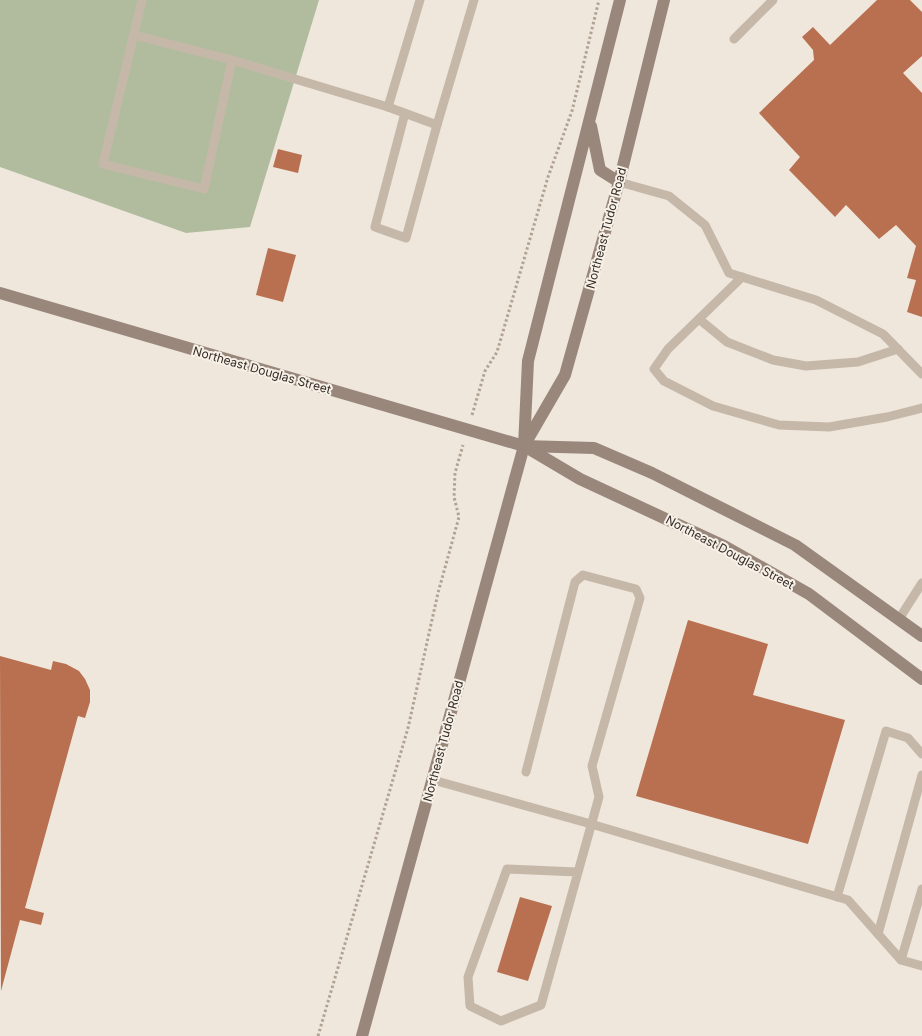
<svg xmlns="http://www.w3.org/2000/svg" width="922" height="1036" viewBox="0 0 922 1036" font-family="Inter,sans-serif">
	<rect width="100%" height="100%" fill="#efe7dc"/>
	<!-- green -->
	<polygon fill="#b0bc9d" points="0,0 319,0 250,227 186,233 0,167"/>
	<!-- building -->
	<g fill="#b97050">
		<polygon points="877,0 910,0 922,12 922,56 903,73 922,93 922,317 907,312 916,280 907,278 916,246 896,225 879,239 846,205 835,217 789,170 800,157 759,113 814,60 813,50 802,37 813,27 830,45"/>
		<polygon points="278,149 302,155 298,173 273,167"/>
		<polygon points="268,248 296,255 283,302 256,295"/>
		<polygon points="688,620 768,644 753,695 845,720 808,844 636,796"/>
		<polygon points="0,656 51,670 53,661 66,664 79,671 85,679 90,690 90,702 85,718 78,716 25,908 44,913 41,925 20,920 1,991"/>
		<polygon points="520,897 552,906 528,981 497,972"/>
	</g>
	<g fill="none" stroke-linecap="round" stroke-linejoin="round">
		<!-- path -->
		<g stroke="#b1a293" stroke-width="3" stroke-dasharray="2.5 2.5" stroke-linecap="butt">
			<polyline points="472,415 485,371 497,352 548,177 572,111 599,0"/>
			<polyline points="318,1036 408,728 438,593 459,517 454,497 455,473 463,445"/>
		</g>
		<!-- lane -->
		<g stroke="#c6b8a9" stroke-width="9">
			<polyline points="142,0 103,164 204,189 232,60 388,107 420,0"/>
			<polyline points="134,35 232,60"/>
			<polyline points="734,39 773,0"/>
			<polyline points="388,107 437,125 406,238 375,227 405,113"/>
			<polyline points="437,125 474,0"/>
			<polyline points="619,182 669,196 705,225 729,273 816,300 883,334 922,374"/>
			<polyline points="742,277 668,349 654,369 664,381 713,406 779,425 829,427 887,417 922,408"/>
			<polyline points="699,319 727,342 773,360 806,366 858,362 898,349"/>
			<polyline points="899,619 922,583"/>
			<polyline points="526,772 575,582 583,575 636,589 640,598 592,766 599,797 541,1005 501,1021 470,1006 468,977 507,869 577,872"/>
			<polyline points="433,780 591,824 848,900 901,960 922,966"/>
			<polyline points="837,897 886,731 908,738 922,754"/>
			<polyline points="878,934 922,775"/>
			<polyline points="901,960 922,889"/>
		</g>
		<!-- secondary -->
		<g stroke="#99877b" stroke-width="12">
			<polyline points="591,126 600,170 619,182"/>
			<polyline points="0,293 524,446 594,448 652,473 795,545 922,636"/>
			<polyline points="525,444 565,375 619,182 664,0"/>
			<polyline points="526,447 580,479 724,546 809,594 922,679"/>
			<polyline points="362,1036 524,446 528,361 620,0"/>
		</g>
	</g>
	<g text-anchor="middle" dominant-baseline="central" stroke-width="4" stroke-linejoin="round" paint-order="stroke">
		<!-- street labels -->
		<g font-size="12" fill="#342c28" stroke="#f7f1e7">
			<text transform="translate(606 228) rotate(-75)">Northeast Tudor Road</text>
			<text transform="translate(262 370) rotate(16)">Northeast Douglas Street</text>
			<text transform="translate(730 552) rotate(28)">Northeast Douglas Street</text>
			<text transform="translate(443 741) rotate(-75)">Northeast Tudor Road</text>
		</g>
	</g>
</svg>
